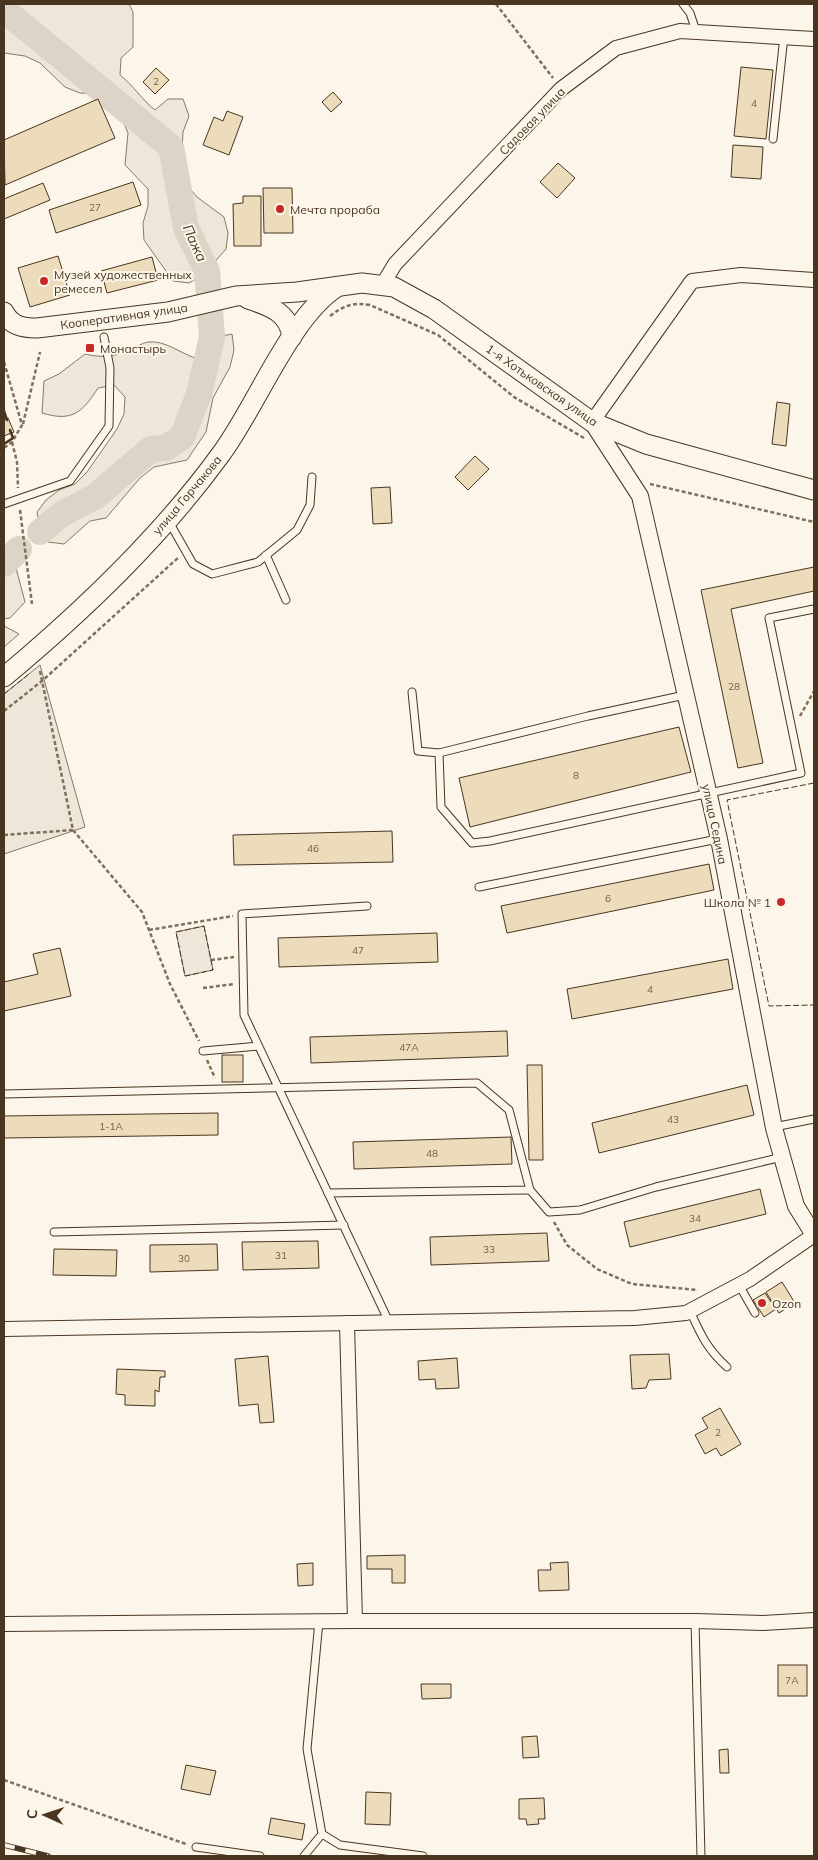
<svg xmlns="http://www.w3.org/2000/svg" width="818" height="1860" viewBox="0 0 818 1860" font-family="Mulish,sans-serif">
	<rect width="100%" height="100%" fill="#fbf6e9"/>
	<!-- green -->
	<g fill="#ede6d9" stroke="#887966">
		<path d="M4,4H129L133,12V47L121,58L120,75C134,86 142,100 155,110L168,99H183L189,116L183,132L181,168L186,184L197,197L224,217L228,233L226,249L203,275L189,283L173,281L144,240L143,223L148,206V189L125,165L128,133L121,117L111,104L97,94L80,93L65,87L40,63L25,56L4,53Z"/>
		<path d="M232,334L234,350L230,367L213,398L206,432L187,460L154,467L140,478L106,518L90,521L64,544L48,542L40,528L37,512L46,500L59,490L75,484L87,472L117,429L124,414L125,397L114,385L98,388C82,413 72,422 42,413L44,381L59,374L85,354C102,358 114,357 130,350C136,347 142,343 148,342C165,340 180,353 195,358L222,336Z"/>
		<polygon points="4,549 16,568 25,602 10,618 4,619"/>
		<polygon points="4,626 19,634 4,647"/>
		<polygon points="40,665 85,827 4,854 4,694"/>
		<polygon points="204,926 213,970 185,976 176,932"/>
	</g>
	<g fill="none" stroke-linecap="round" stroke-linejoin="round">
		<!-- river -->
		<g stroke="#dcd4c6" stroke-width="26">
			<polyline points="4,10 171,147 186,228 207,271 212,337 199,394 182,437 166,448 151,449 96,496 62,514 40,532"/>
			<polyline points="4,564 19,549"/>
		</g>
	</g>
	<!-- building -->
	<g fill="#ecdcbc" stroke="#4a3520">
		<polygon points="741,67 773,70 766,139 734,136"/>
		<polygon points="156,68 169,80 155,94 143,82"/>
		<polygon points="333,92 342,102 331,112 322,102"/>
		<polygon points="98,99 115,138 5,185 4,140"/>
		<polygon points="227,111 243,117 229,155 203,145 214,117 223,121"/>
		<polygon points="733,145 763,147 761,179 731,177"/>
		<polygon points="558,163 575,178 557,198 540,182"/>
		<polygon points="133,182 141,205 56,233 49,210"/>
		<polygon points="43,183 50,200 4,219 4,199"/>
		<polygon points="263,188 292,188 293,233 264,233"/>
		<polygon points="243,196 261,196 261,246 234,246 233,204 243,203"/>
		<polygon points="58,256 70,295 30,307 18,268"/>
		<polygon points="152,257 158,280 107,293 101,271"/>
		<polygon points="777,402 790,404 786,446 772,444"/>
		<polygon points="8,418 14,432 4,436 4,420"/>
		<polygon points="475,456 489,469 468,490 455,477"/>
		<polygon points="390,487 392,523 373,524 371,488"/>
		<polygon points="814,567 814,591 731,609 763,763 738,768 701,590"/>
		<polygon points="679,727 691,772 470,827 459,778"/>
		<polygon points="392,831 393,862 234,865 233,835"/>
		<polygon points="709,864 714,890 507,933 501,906"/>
		<polygon points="437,933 438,962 279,967 278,938"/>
		<polygon points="60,948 71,996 4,1011 4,982 38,974 33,954"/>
		<polygon points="728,959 733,989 572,1019 567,989"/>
		<polygon points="507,1031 508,1056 311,1063 310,1037"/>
		<rect x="222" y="1055" width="21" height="27"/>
		<polygon points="527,1065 542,1065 543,1160 529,1160"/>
		<polygon points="747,1085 754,1115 599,1153 592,1123"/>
		<polygon points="218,1113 218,1135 4,1138 4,1116"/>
		<polygon points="511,1137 512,1164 354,1169 353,1142"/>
		<polygon points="760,1189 766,1214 630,1247 624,1222"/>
		<polygon points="547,1233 549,1261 431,1265 430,1237"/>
		<polygon points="318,1241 319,1268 243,1270 242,1242"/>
		<polygon points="217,1244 218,1270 150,1272 150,1245"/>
		<polygon points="54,1249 117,1250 116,1276 53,1275"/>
		<polygon points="782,1282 795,1303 779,1313 766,1292"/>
		<polygon points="765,1293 776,1309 764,1317 753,1300"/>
		<polygon points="669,1354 671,1379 649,1380 646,1388 632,1389 630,1355"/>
		<polygon points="268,1356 274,1422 260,1423 258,1404 239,1406 235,1359"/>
		<polygon points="457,1358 459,1388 436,1389 435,1379 419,1380 418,1361"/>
		<polygon points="117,1369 165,1371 165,1377 160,1377 159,1392 155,1390 155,1406 125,1405 125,1395 116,1394"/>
		<polygon points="720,1408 741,1444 721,1456 716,1448 705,1454 695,1435 708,1428 702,1418"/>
		<polygon points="405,1555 405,1583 392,1583 392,1569 367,1569 367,1556"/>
		<polygon points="568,1562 569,1590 539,1591 538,1570 551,1570 550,1563"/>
		<polygon points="313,1563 313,1585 298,1586 297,1564"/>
		<rect x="778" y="1665" width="29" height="31"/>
		<polygon points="421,1684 451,1684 451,1698 422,1699"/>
		<polygon points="537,1736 539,1757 523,1758 522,1737"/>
		<polygon points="728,1749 729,1773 720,1773 719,1750"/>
		<polygon points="186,1765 216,1771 210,1795 181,1789"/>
		<polygon points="366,1792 391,1793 390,1825 365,1824"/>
		<polygon points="544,1798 545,1819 538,1819 539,1824 527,1825 526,1819 519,1819 519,1799"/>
		<polygon points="271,1818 305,1824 302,1840 268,1834"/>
	</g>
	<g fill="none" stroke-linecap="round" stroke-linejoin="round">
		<!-- service casing -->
		<g stroke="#4a3520" stroke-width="9">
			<g id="service">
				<polyline points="683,4 690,13 696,31"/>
				<polyline points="773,139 784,36"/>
				<polyline points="4,504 70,481 109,426 110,368 104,337"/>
				<polyline points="168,520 193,564 212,574 258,562 297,530 310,505 312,477"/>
				<polyline points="266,555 286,600"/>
				<polyline points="412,692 418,751 439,753 588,716 685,695"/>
				<polyline points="439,753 441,807 472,843 490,841 801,773 769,618 814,609"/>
				<polyline points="479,887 718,839"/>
				<polyline points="367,906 242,914 244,1015 389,1322"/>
				<polyline points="203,1051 258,1046"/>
				<polyline points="4,1094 477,1083 509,1110 530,1190 328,1193"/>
				<polyline points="774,1127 814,1119"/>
				<polyline points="530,1190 549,1212 580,1210 656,1187 782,1157"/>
				<polyline points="54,1232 344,1225"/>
				<polyline points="739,1285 755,1313"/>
				<path d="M690,1311C701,1335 707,1349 727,1367"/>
				<polyline points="319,1621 307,1749 322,1834 340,1845 423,1856"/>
				<polyline points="695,1621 701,1856"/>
				<polyline points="196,1847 260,1856"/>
				<polyline points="304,1856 322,1834"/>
			</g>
		</g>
		<!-- minor casing -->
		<g stroke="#4a3520" stroke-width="16">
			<g id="minor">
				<polyline points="383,284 395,264 561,89 616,48 680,31 814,39"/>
				<polyline points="592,422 692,281 741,275 814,280"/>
				<polyline points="347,1323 355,1621"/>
				<polyline points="4,1329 635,1318 686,1313 750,1279 814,1235"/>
				<polyline points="4,1624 355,1621 695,1621 763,1623 814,1620"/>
			</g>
		</g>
		<!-- tertiary casing -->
		<g stroke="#4a3520" stroke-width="18">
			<polyline id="tertiary" points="592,422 640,496 719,839 774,1128 796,1206 814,1235"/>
		</g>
		<!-- secondary casing -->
		<g stroke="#4a3520" stroke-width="21">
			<g id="secondary">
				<path d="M248,299C269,306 289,312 292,337"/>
				<path d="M4,312C11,326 23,328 37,328L168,312L236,296L297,292L362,283L394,287L434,309L592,422L646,444L814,490"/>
				<path d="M4,677C83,611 160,538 221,454C256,407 290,317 337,287"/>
			</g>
		</g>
		<!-- path -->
		<g stroke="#7f6f5c" stroke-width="2.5" stroke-dasharray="4 2.5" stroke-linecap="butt">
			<polyline points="496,4 553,78"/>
			<path d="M330,316C343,306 353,302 370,305L438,335L514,397L584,438"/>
			<polyline points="4,362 22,425 12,442 4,448"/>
			<polyline points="23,424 40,352"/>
			<polyline points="12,442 17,462 18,488"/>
			<polyline points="650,484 814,522"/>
			<polyline points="20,510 32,604"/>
			<polyline points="40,671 73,830 142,912 170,984 199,1041"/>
			<polyline points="4,711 42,681 179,557"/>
			<polyline points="800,716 814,691"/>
			<polyline points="4,835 73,830"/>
			<polyline points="149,930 233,916"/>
			<polyline points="211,960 234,957"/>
			<polyline points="203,988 234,984"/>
			<polyline points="207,1060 215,1078"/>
			<polyline points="554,1222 567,1245 597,1269 632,1284 698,1290"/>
			<polyline points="4,1780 186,1844"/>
		</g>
		<!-- service -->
		<use href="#service" stroke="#fbf6e9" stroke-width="7"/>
		<!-- minor -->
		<use href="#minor" stroke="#fbf6e9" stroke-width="14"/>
		<!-- tertiary -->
		<use href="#tertiary" stroke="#fbf6e9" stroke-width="16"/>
		<!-- secondary -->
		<use href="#secondary" stroke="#fbf6e9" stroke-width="19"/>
		<!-- rail casing -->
		<g stroke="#4a3520" stroke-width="5.5">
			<polyline id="rail" points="4,1845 48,1856"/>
		</g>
		<!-- rail -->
		<use href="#rail" stroke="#fbf6e9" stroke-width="4" stroke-dasharray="11" stroke-linecap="butt"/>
		<!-- fence -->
		<g stroke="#4a3520" stroke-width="1" stroke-dasharray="6 2.5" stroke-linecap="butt">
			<polyline points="4,694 29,674"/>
			<polyline points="814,783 727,800 769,1006 814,1005"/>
			<polygon points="204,926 213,970 185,976 176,932"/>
		</g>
		<!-- wall -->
		<g stroke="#4a3520" stroke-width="2.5">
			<polyline points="4,411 7,420"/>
			<polyline points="4,444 13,438 10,430"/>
		</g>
	</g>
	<!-- markers -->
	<g fill="#c62828" stroke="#fbf6e9" stroke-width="2">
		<circle cx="280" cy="209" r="5"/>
		<circle cx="44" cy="281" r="5"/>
		<rect x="85" y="343" width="10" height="10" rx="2.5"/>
		<circle cx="781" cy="902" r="5"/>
		<circle cx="762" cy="1303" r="5"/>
	</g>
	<g text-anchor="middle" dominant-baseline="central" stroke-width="4" stroke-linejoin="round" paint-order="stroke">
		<!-- number labels -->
		<g font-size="10" fill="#725f47">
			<text x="156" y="81">2</text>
			<text x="754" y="103">4</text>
			<text x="95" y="207">27</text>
			<text x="734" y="686">28</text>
			<text x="576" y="775">8</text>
			<text x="313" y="848">46</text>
			<text x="608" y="898">6</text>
			<text x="358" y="950">47</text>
			<text x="650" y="989">4</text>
			<text x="409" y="1047">47А</text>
			<text x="673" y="1119">43</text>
			<text x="111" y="1126">1-1А</text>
			<text x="432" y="1153">48</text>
			<text x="695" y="1218">34</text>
			<text x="489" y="1249">33</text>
			<text x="281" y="1255">31</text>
			<text x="184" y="1258">30</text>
			<text x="718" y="1432">2</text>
			<text x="792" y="1680">7А</text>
		</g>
		<!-- street labels -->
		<g font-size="12" fill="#4a3520" stroke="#fbf6e9">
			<text transform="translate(532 121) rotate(-46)">Садовая улица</text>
			<text transform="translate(124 316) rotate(-8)">Кооперативная улица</text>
			<text transform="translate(542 385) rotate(35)">1-я Хотьковская улица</text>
			<text transform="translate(187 495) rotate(-50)">улица Горчакова</text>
			<text transform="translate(715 824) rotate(78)">улица Седина</text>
		</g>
		<!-- poi labels -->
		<g font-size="12" fill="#4a3520" stroke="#fbf6e9" text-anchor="start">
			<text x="290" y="209">Мечта прораба</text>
			<text x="54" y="274">Музей художественных<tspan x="54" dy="14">ремесел</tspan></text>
			<text x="100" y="348">Монастырь</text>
			<text x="771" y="902" text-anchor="end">Школа № 1</text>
			<text x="772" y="1303">Ozon</text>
		</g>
		<!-- water labels -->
		<g font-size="14" font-style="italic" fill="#4a3520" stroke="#fbf6e9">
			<text transform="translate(195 243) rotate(66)">Пажа</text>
		</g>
	</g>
	<!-- border -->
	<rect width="818" height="1860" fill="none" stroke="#4a3520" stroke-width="10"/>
	<!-- north arrow -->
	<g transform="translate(45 1815) rotate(273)" stroke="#fbf6e9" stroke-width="4" paint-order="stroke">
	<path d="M0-4L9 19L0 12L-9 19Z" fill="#4a3520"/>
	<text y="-8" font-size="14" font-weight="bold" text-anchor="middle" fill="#4a3520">С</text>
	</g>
</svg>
